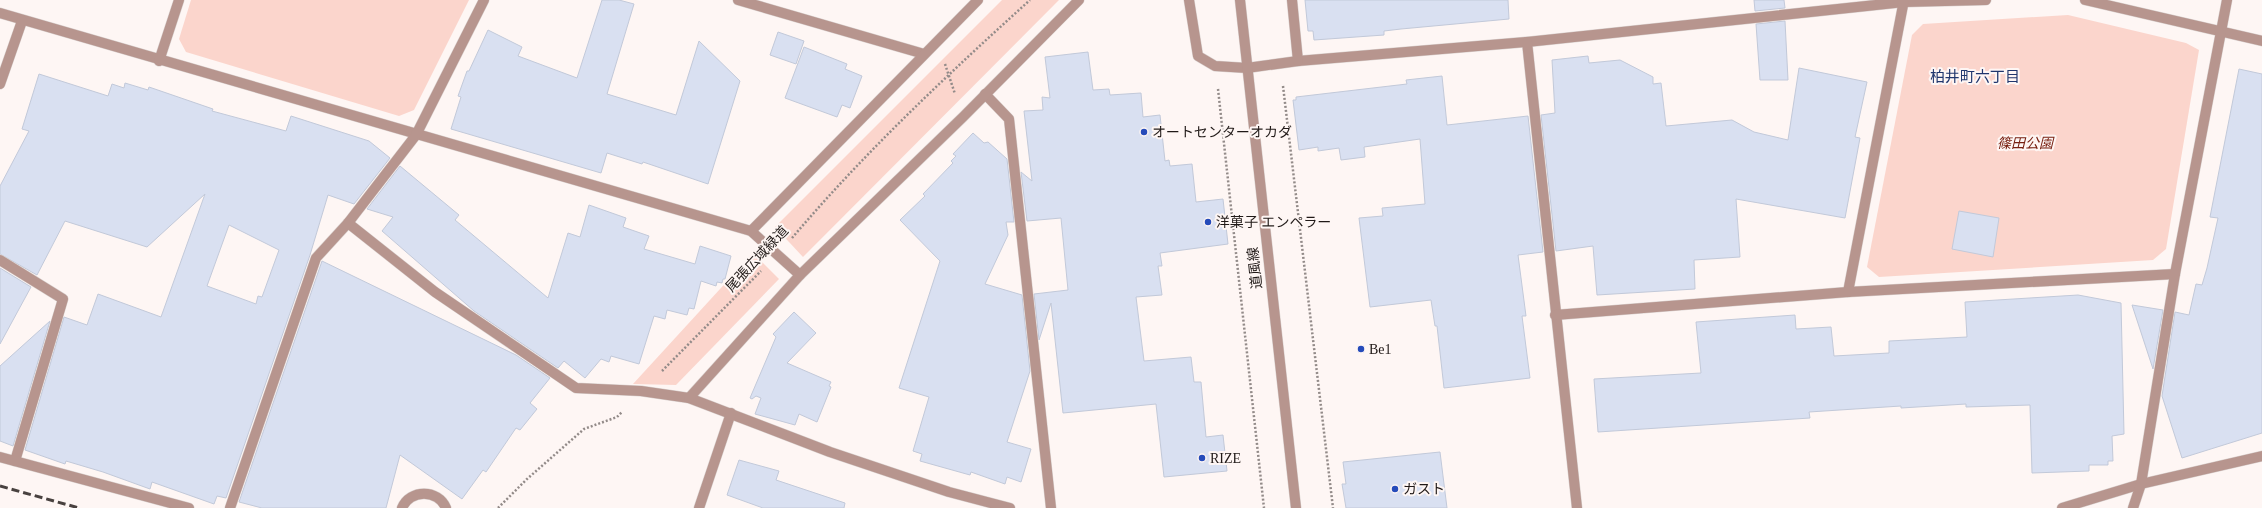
<svg xmlns="http://www.w3.org/2000/svg" width="2262" height="508" viewBox="0 0 2262 508" font-family="'Times New Roman','Noto Sans JP',serif">
	<rect width="100%" height="100%" fill="#fef6f4"/>
	<!-- green -->
	<g fill="#fbd5cc">
		<polygon points="191,0 469,0 414,110 399,116 186,52 179,39"/>
		<polygon points="1002,0 1059,0 803,257 775,227"/>
		<polygon points="2068,15 2186,43 2199,50 2166,249 2153,260 1879,277 1867,267 1912,35 1923,24"/>
		<polygon points="753,253 779,279 676,385 633,384"/>
	</g>
	<!-- building -->
	<g fill="#d9e0f1" stroke="#c2c9d9" fill-rule="evenodd">
		<polygon points="602,0 619,0 634,4 607,94 676,115 699,41 740,81 708,184 643,162 642,164 607,153 601,173 451,129 461,97 458,96 467,71 469,71 488,30 522,47 518,56 577,78"/>
		<polygon points="1305,0 1508,0 1509,19 1401,29 1384,31 1384,35 1314,40 1313,31 1308,31"/>
		<polygon points="1754,0 1784,0 1785,8 1755,11"/>
		<polygon points="1785,21 1788,80 1760,80 1756,24"/>
		<polygon points="778,32 804,41 796,64 770,55"/>
		<polygon points="804,47 847,64 845,69 862,76 850,108 842,105 837,117 785,98"/>
		<polygon points="1088,52 1093,90 1109,89 1110,95 1141,93 1143,117 1160,115 1165,161 1169,160 1170,166 1192,164 1196,202 1223,199 1228,244 1160,253 1162,266 1158,266 1162,295 1136,297 1144,361 1191,357 1194,382 1201,382 1206,437 1223,435 1227,471 1164,477 1156,404 1063,413 1051,303 1039,340 1034,294 1068,290 1061,218 1027,221 1021,172 1032,181 1024,111 1043,110 1042,97 1050,98 1045,57"/>
		<polygon points="1588,56 1589,63 1620,60 1653,77 1653,84 1661,83 1666,126 1732,120 1754,132 1788,140 1799,68 1867,82 1855,137 1860,138 1845,218 1736,199 1740,257 1694,260 1695,289 1597,295 1593,246 1556,251 1541,115 1555,113 1552,60"/>
		<polygon points="2239,69 2262,74 2262,433 2182,458 2162,396 2175,312 2189,315 2196,284 2202,285 2207,268 2218,218 2210,217"/>
		<path d="M39,74L108,96L112,84L124,88L125,83L148,90L149,87L213,109L212,111L286,131L291,116L369,141L390,158L354,204L328,195L310,255L226,498L217,496L214,504L152,482L150,489L103,472L66,461L65,464L25,450L64,317L87,325L98,294L161,317L205,194L147,247L65,221L37,275L0,254V186L29,131L22,129ZM229,225L279,250L262,297L258,296L256,304L207,286Z"/>
		<polygon points="1442,76 1447,125 1528,116 1543,252 1518,255 1526,316 1522,316 1530,378 1444,388 1437,326 1435,326 1431,300 1370,307 1359,218 1383,216 1382,208 1425,204 1420,139 1364,147 1365,157 1341,160 1339,148 1318,151 1318,147 1299,150 1293,100 1296,100 1296,97 1407,84 1406,80"/>
		<polygon points="973,133 984,143 988,142 1007,159 1014,222 1006,222 1008,235 985,284 1022,295 1030,371 1007,442 1031,449 1021,482 1007,477 1005,484 971,472 970,475 920,461 922,454 913,451 929,397 899,388 940,261 900,220 925,196 923,194 953,163 951,161 956,156 953,154"/>
		<polygon points="400,166 459,215 455,220 548,298 568,233 580,237 589,205 626,218 623,227 649,236 644,249 695,264 700,246 731,256 725,279 723,279 722,283 717,282 716,286 701,281 694,309 689,308 687,315 667,310 665,319 654,316 639,364 611,356 609,362 601,359 585,378 564,361 558,368 474,311 382,231 393,217 367,209"/>
		<polygon points="1959,211 1999,218 1993,257 1952,249"/>
		<polygon points="322,261 516,355 550,378 530,403 537,409 520,430 516,428 486,472 483,470 462,499 400,455 386,508 262,508 239,502"/>
		<polygon points="0,268 31,287 0,344"/>
		<polygon points="2078,295 2121,303 2124,434 2112,436 2113,461 2108,461 2108,465 2089,465 2089,471 2032,473 2030,405 1966,407 1966,404 1901,408 1901,406 1809,412 1810,418 1598,432 1594,379 1701,373 1696,322 1795,315 1796,329 1831,327 1834,356 1889,353 1889,341 1967,337 1965,302"/>
		<polygon points="2132,305 2163,310 2153,369"/>
		<polygon points="794,312 816,333 787,363 831,382 829,386 831,387 817,422 799,414 795,425 755,414 761,398 756,396 752,399 750,398 776,337 773,334"/>
		<polygon points="50,321 13,446 0,441 0,366"/>
		<polygon points="1440,452 1447,508 1346,508 1342,484 1346,484 1343,462"/>
		<polygon points="739,460 779,471 776,480 845,503 844,508 763,508 727,495"/>
	</g>
	<g fill="none" stroke-linecap="round" stroke-linejoin="round">
		<!-- minor casing -->
		<g stroke="#dad3d1" stroke-width="11">
			<g id="minor">
				<polyline points="738,0 924,54"/>
				<polyline points="1189,0 1198,56 1215,66 1247,68 1298,61 1527,42 1904,2 1986,0"/>
				<polyline points="1240,0 1296,508"/>
				<polyline points="1292,0 1298,61"/>
				<polyline points="2085,0 2262,41"/>
				<polyline points="0,13 751,231 800,275"/>
				<polyline points="1527,42 1577,508"/>
				<polyline points="159,61 179,0"/>
				<polyline points="0,84 22,21"/>
				<polyline points="985,94 1009,119 1051,508"/>
				<polyline points="348,223 435,292 576,388 641,391 689,398 830,452 949,492 1010,508"/>
				<polyline points="751,231 978,0"/>
				<polyline points="0,260 63,299 15,461"/>
				<polyline points="1848,292 1904,0"/>
				<polyline points="1555,315 1848,292 2175,274"/>
				<polyline points="689,398 800,275 963,117 1079,0"/>
				<polyline points="0,457 189,508"/>
				<polyline points="230,508 316,258 348,223 416,135 484,0"/>
				<path d="M402,508C410,489 438,489 446,508"/>
				<polyline points="699,508 731,413"/>
				<polyline points="2062,508 2141,484 2262,456"/>
				<polyline points="2133,508 2141,484 2175,274 2227,0"/>
			</g>
		</g>
		<!-- path -->
		<g stroke="#938b89" stroke-width="2.5" stroke-dasharray="2 2" stroke-linecap="butt">
			<polyline points="945,64 955,94"/>
			<polyline points="1283,86 1333,508"/>
			<polyline points="1218,89 1264,508"/>
			<path d="M792,238C864,153 947,75 1030,0"/>
			<polyline points="662,371 761,271"/>
			<polyline points="498,508 527,479 584,429 617,417 622,412"/>
		</g>
		<!-- minor -->
		<use href="#minor" stroke="#b7958e" stroke-width="10"/>
		<!-- rail -->
		<polyline stroke="#48413f" stroke-width="3" stroke-dasharray="8 4" stroke-linecap="butt" points="0,486 79,508"/>
	</g>
	<!-- markers -->
	<g fill="#254bba" stroke="#fef6f4" stroke-width="1.5">
		<circle cx="1144" cy="132" r="4"/>
		<circle cx="1208" cy="222" r="4"/>
		<circle cx="1361" cy="349" r="4"/>
		<circle cx="1202" cy="458" r="4"/>
		<circle cx="1395" cy="489" r="4"/>
	</g>
	<g text-anchor="middle" dominant-baseline="central" stroke-width="4" stroke-linejoin="round" paint-order="stroke">
		<!-- poi labels -->
		<g font-size="14" fill="#201917" stroke="#fef6f4" text-anchor="start">
			<text x="1152" y="132">オートセンターオカダ</text>
			<text x="1216" y="222">洋菓子 エンペラー</text>
			<text x="1369" y="349">Be1</text>
			<text x="1210" y="458">RIZE</text>
			<text x="1403" y="489">ガスト</text>
		</g>
		<!-- park labels -->
		<g font-size="14" font-style="italic" fill="#782011" stroke="#fef6f4">
			<text x="2025" y="143">篠田公園</text>
		</g>
		<!-- street labels -->
		<g font-size="14" fill="#201917" stroke="#fef6f4">
			<text transform="translate(757 259) rotate(-47)">尾張広域緑道</text>
			<text transform="translate(1255 268) rotate(-96)">道風線</text>
		</g>
		<!-- neighbourhood labels -->
		<g font-size="15" fill="#20366d" stroke="#fef6f4">
			<text x="1975" y="77">柏井町六丁目</text>
		</g>
	</g>
</svg>
